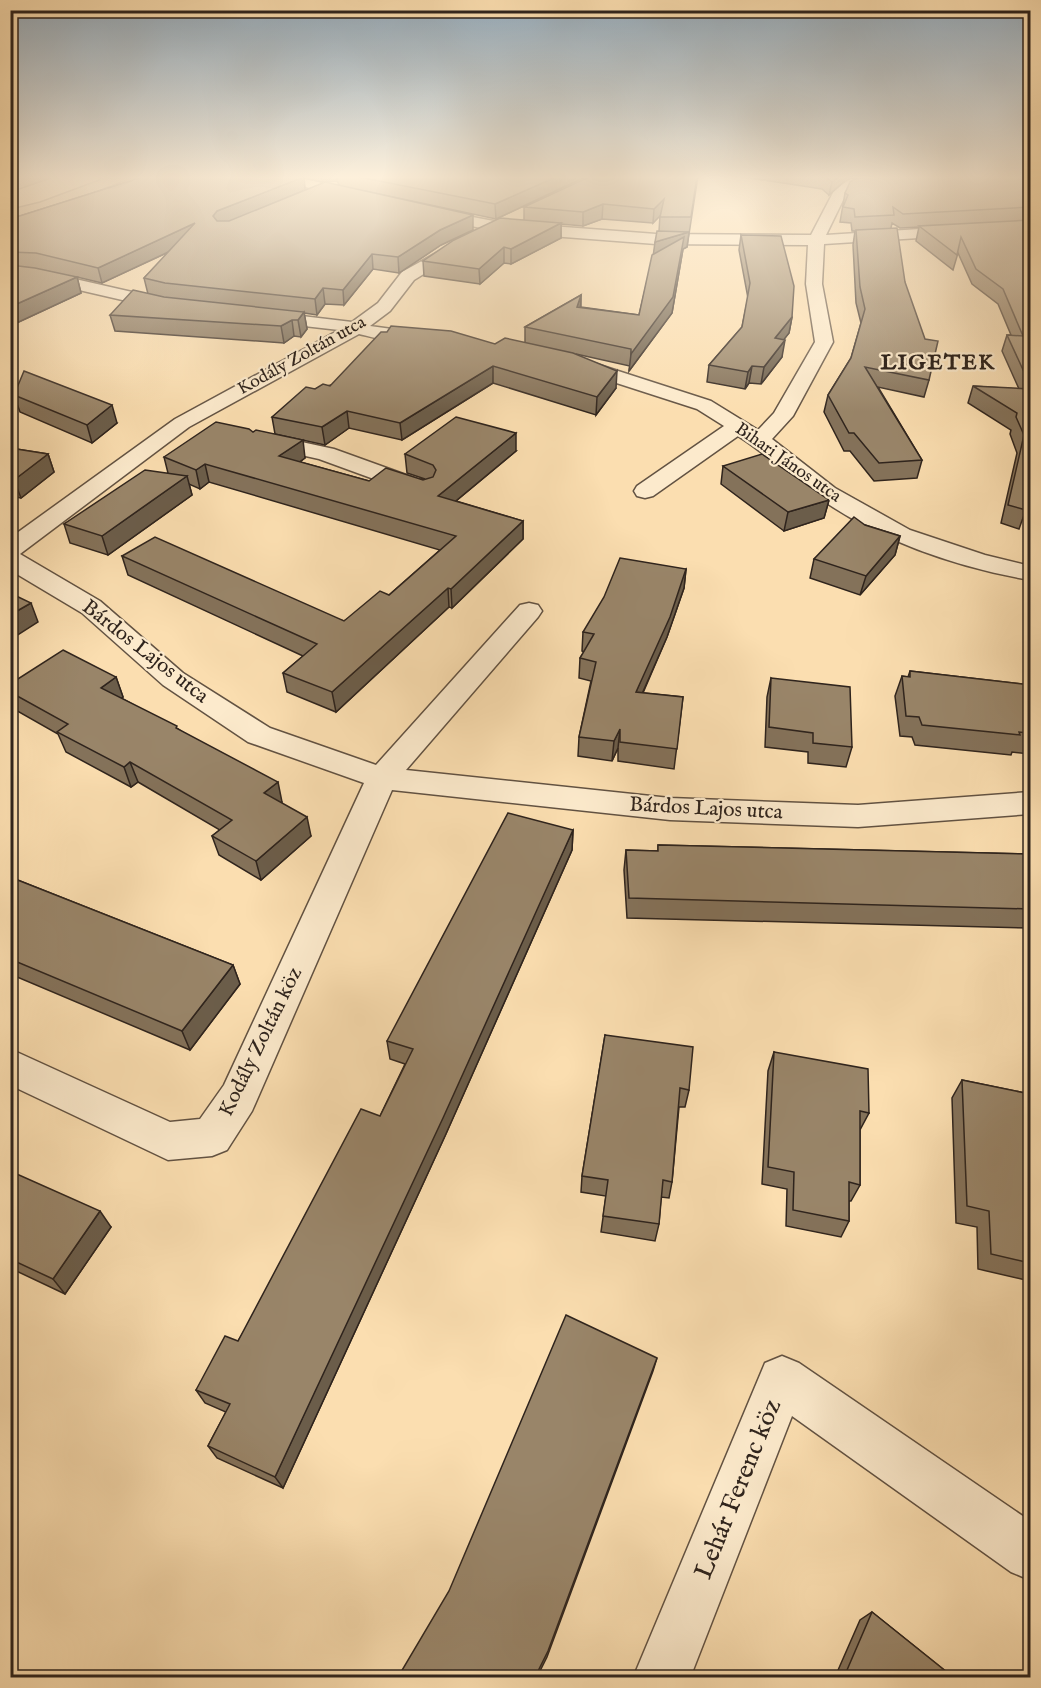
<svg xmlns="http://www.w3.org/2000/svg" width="1041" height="1688" viewBox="0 0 1041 1688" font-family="'IM FELL English',serif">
	<rect width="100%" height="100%" fill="#fbdeb0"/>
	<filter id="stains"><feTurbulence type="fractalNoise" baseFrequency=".00333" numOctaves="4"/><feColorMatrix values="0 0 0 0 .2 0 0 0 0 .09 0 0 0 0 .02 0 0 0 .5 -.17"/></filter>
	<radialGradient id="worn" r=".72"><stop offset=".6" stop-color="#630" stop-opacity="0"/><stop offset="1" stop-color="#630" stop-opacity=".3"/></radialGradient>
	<!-- green -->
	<g fill="#d8be97" stroke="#84715a" stroke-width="1.5">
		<polygon points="19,176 56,176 11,192 11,178"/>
		<polygon points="110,176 137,176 67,203 11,220 11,209 40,202"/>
	</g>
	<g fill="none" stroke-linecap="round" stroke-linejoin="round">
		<!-- minor casing -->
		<g stroke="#625242" stroke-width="3">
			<g id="minor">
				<polygon points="273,176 294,176 365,194 367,197 360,201 275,179"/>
				<path d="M855,176H871L846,194L826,235L1030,222V231L824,244L822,284L833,342L793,416L772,439L835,488L910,530L985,555L1030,566V580C956,567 880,541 818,497C791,478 767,454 738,436L653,496L645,498L637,496L634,491L637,486L724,426L697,409L567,367L564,363L567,359H581L711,401L758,430L774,413L815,342L806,284L808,245L656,244L499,232L430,217L423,213L430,209L499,222L656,234L811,235L835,189Z"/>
				<path d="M463,238L471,243L469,246L414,280L390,311L370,326L429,334L432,338L429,342C408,347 380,339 359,334L189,427L20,554L100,601L183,673L270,728L376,765L520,605L529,603L538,605L542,611L538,617L406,770L670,798L858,805L1030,792V814L858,827L670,820L392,790L252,1111L227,1150L212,1156L168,1160L10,1085V1049L170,1122L200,1119L224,1085L364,783L248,742L163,685L82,613L10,570V538L175,419L339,330L260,321L254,320L251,316L254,312L260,311L352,322L378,303L402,272Z"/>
				<polygon points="10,268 40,271 176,302 179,306 176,310 170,311 40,281 10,278"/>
				<polygon points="260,433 334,449 431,484 434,489 431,494 423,496 415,494 319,459 252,444 249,439 252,434"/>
				<polygon points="782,1356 799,1363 1030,1521 1030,1580 1011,1572 792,1416 690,1678 633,1678 765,1363"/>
			</g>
		</g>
		<!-- minor -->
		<use href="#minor" fill="#fceacc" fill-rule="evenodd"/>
	</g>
	<!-- wall -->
	<g fill="#84725a" stroke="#2f241d" stroke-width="1.5" fill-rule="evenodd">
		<path d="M146,176H587L496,219L365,191L473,230L441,245L399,273L373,269L344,305L325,304L317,315L304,313L307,329L301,337L294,336L284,343L115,331L110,315L148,294L144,278L169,252L102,283L77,277L81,293L10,326V219ZM304,178L322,182L337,181L340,186L305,190Z"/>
		<polygon points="698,176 687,247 683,249 672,313 629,371 630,366 576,354 616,388 596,415 493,383 402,440 349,428 325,445 275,434 272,417 315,389 495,344 525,343 525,327 581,295 581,307 639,315 659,231 660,215 653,223 602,219 583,226 561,224 561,238 511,264 504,263 480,284 424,276 423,261 524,220 524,207"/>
		<polygon points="737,176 1030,176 1030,498 1019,529 1001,523 1017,453 1010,434 1011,430 968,403 973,386 1019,389 1002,351 1007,335 1011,335 998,304 972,284 958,253 953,270 916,241 919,227 900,228 892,223 891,228 929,380 924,397 878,387 922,460 917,478 874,481 850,451 844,451 824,412 828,395 851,358 861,323 856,303 853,245 855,231 852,231 851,223 840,222 845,193 858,177 847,179 829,195 822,189"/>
		<polygon points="741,235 792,317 789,333 783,340 782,357 761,384 749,383 745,389 707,382 709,365 742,327 748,298 739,250"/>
		<polygon points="14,395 117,423 92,443 20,412"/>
		<polygon points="253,432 305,458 300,462 369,481 425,479 407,473 405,454 516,451 456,501 523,521 523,539 452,608 449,607 336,712 287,692 283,673 303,656 128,575 122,556 344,621 389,595 440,550 209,482 200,489 189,484 192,495 108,555 70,543 64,524 168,473 164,457"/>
		<polygon points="10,448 48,454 54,472 21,498 10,496"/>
		<polygon points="723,466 829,500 824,518 784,531 721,484"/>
		<polygon points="865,525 900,536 895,555 860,595 810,578 814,559"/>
		<polygon points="686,569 684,588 667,637 643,693 683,697 674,769 618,761 618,748 612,761 578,756 579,737 591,681 579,678 580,658 584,652 582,651 583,632"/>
		<polygon points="910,671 1030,685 1030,754 1012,752 1011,755 915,745 912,737 900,736 895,696 902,676 908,677"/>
		<polygon points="116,677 123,697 121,698 178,729 282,802 281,803 311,836 261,880 219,855 212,836 220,830 138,782 131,787 66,752 58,734 12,708 10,704 10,684"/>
		<polygon points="771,678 852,747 846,767 808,763 808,752 765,747 767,697"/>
		<polygon points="573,830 572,850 445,1136 283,1488 217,1458 208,1446 226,1412 205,1403 196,1390 238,1341 380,1116 405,1064 390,1059 387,1041"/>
		<polygon points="658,845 1030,854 1030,928 627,918 624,870 626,850 658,851"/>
		<polygon points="10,871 15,879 233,965 240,984 190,1050 10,974"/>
		<polygon points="605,1035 689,1090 685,1107 679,1107 672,1182 669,1198 661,1197 659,1224 655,1241 601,1232 606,1196 581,1192 582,1176"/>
		<polygon points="774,1052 869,1113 860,1130 860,1185 851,1201 849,1201 849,1221 841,1237 786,1226 787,1189 762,1184 768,1071"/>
		<polygon points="962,1080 1030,1094 1030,1281 978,1269 977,1227 956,1223 952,1098"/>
		<polygon points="10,1171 111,1227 65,1294 10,1268"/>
		<polygon points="872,1612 953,1677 835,1677 860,1620"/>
	</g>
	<!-- shaded-wall -->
	<g fill="#6b5d4a" stroke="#2f241d" stroke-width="1.5">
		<polygon points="321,176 337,176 337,181 322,182"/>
		<polygon points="558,176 587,176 496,219 495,204"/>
		<polygon points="839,176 863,176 847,179 829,195 832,182"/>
		<polygon points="304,177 305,190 220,226 213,216 217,211"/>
		<polygon points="664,199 663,213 653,223 654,209"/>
		<polygon points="603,204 602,219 583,226 583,212"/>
		<polygon points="473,215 473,230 441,245 399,273 398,257 440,230"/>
		<polygon points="195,223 198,238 102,283 98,268"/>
		<polygon points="561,223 561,238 511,264 511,249"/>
		<polygon points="689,232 687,247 683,249 672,313 629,371 631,354 653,257 655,242"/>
		<polygon points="504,247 504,263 480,284 479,269"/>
		<polygon points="372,254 373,269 344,305 343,290"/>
		<polygon points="77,277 81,293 10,326 10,307"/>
		<polygon points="323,288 325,304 317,315 315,299"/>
		<polygon points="581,295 580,311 577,307"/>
		<polygon points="304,312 307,329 301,337 298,320"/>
		<polygon points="792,317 789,333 772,355 775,338"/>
		<polygon points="292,320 294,336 284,343 281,326"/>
		<polygon points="785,340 782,357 761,384 764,367"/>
		<polygon points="493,366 493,383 402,440 400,423"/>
		<polygon points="752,366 749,383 745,389 748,372"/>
		<polygon points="617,371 616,388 596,415 597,397"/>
		<polygon points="112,405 117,423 92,443 87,425"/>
		<polygon points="347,411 349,428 325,445 322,427"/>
		<polygon points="516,433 516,451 439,515 438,496"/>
		<polygon points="303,440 305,458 282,474 279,456"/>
		<polygon points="48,454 54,472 21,498 14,480"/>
		<polygon points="205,464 209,482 200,489 196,470"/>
		<polygon points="187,476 192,495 108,555 102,536"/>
		<polygon points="829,500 824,518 784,531 788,512"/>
		<polygon points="523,521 523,539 452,608 451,589"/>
		<polygon points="900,536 895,555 860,595 866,576"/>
		<polygon points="686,569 684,588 667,637 634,712 636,692"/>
		<polygon points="448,588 449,607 336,712 332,692"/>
		<polygon points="31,603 38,622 10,640 10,615"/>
		<polygon points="116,677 123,697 108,707 101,688"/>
		<polygon points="620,729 618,748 612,761 614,741"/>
		<polygon points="130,762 138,782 131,787 124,767"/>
		<polygon points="278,782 282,802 269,813 264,793"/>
		<polygon points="307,817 311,836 261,880 256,861"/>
		<polygon points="573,830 572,850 445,1136 283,1488 275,1477"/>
		<polygon points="233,965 240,984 190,1050 182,1031"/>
		<polygon points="100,1211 111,1227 65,1294 53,1279"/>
		<polygon points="657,1358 653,1371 547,1657 537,1677 535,1677"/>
	</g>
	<!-- building -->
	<g fill="#998569" stroke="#2f241d" stroke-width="1.5">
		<polygon points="146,176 300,176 304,177 217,211 213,216 217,221 229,221 325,182 473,215 440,230 398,257 372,254 343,290 323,288 315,299 165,283 144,278 195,223 98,268 36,253 10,252 10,219"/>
		<polygon points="354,176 558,176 495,204"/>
		<polygon points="591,176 697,176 691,217 660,217 664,199 654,209 603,204 583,212 524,207"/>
		<polygon points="825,176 839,176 832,182"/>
		<polygon points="860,176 1030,176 1030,207 903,214 893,207 894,215 855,217 854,209 843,207 848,195 845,193 850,182"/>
		<polygon points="500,218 561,223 511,249 504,247 479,269 423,261 454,240"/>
		<polygon points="1030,220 1030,385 1007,335 1023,336 1003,289 976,269 961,237 957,255 919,226"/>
		<polygon points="897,228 905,282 925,339 938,341 929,380 865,367 922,460 879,463 854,433 849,433 828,395 851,358 865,309 860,287 856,230"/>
		<polygon points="657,231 689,232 655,242"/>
		<polygon points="741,235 781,236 794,286 792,317 775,338 785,340 764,367 752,366 748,372 709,365 742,327 750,283"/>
		<polygon points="684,237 673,297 631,354 631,349 525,327 581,295 577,307 639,315 652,255"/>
		<polygon points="10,265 35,268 77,277 10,307"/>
		<polygon points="133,290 164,297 304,312 298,320 292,320 281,326 110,315"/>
		<polygon points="391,326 451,331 495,344 505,338 573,353 617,371 597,397 493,366 400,423 347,411 322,427 272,417 306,387 315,389 323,384 330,386 381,332 387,332"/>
		<polygon points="24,371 112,405 87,425 14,395"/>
		<polygon points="973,386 1030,389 1030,498 1026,510 1008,505 1024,435 1016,417 1017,413"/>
		<polygon points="456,417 516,433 438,496 523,521 451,589 448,588 332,692 283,673 317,644 122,556 155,537 344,621 380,591 389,595 456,536 205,464 196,470 164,457 216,422 249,429 253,432 256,430 303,440 279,456 369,481 386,468 423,480 433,477 436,470 433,465 405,454"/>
		<polygon points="10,448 48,454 14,480 10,479"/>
		<polygon points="762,454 829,500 788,512 723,466"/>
		<polygon points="145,470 187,476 102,536 64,524"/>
		<polygon points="854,517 865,525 900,536 866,576 814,559"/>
		<polygon points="620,558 686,569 670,617 636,692 683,697 677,749 620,742 620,729 614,741 579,737 596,662 580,658 594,634 583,632 604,597"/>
		<polygon points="10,593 31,603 10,615"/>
		<polygon points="63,650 116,677 101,688 177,726 176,728 278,782 264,793 307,817 256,861 212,836 232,820 130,762 124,767 57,732 68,724 10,692 10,684"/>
		<polygon points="910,671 1030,685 1030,733 1019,732 1020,735 922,725 919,717 906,716 902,676 910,677"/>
		<polygon points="771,678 850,687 852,747 813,743 813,733 769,727"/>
		<polygon points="508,813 573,830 443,1118 275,1477 208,1446 230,1404 196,1390 225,1336 238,1341 361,1109 380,1116 413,1049 387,1041"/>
		<polygon points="658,845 1030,854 1030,909 629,898 626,850 658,851"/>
		<polygon points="10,877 233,965 182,1031 10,959"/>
		<polygon points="605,1035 693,1047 689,1090 680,1088 672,1182 663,1180 659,1224 603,1216 608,1180 582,1176"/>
		<polygon points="774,1052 868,1069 869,1113 860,1111 860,1185 849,1182 849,1221 793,1210 794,1172 768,1167"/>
		<polygon points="962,1080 1030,1094 1030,1263 991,1254 989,1211 967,1206"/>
		<polygon points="10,1171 100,1211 53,1279 10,1259"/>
		<polygon points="566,1315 657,1358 548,1651 535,1677 398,1677 449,1591"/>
		<polygon points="872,1612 953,1677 844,1677"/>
	</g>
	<!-- sky -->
	<linearGradient id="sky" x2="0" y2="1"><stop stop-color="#94acbe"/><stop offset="0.43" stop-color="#fdf0db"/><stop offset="1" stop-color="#fdf0db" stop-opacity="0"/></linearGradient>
	<rect width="1041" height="412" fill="url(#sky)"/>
	<g text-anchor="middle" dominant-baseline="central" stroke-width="4.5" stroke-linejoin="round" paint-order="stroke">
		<!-- far-street labels -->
		<g font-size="18" fill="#2f241d" stroke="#fceacc">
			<text transform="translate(302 356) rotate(-29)">Kodály Zoltán utca</text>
			<text transform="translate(788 463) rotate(35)">Bihari János utca</text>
		</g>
		<!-- street labels -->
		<g font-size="21" fill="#2f241d" stroke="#fceacc">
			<text transform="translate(145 652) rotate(38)">Bárdos Lajos utca</text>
			<text transform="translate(706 809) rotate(3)">Bárdos Lajos utca</text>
			<text transform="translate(261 1042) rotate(-64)">Kodály Zoltán köz</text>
		</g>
		<!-- far-district labels -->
		<g font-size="22" font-weight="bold" letter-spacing="1.5" fill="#2f241d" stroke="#fceacc">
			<text x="938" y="363">LIGETEK</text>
		</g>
		<!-- near-street labels -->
		<g font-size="26" fill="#2f241d" stroke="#fceacc">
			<text transform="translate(738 1489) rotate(-68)">Lehár Ferenc köz</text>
		</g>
	</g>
	<!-- margin -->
	<rect width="1041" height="1688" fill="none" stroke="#fbdeb0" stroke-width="36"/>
	<rect x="12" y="12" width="1017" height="1664" fill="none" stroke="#2f241d" stroke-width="3"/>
	<rect x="18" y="18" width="1005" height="1652" fill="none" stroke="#2f241d" stroke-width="1.5"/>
	<rect width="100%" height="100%" filter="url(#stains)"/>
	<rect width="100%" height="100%" fill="url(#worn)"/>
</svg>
